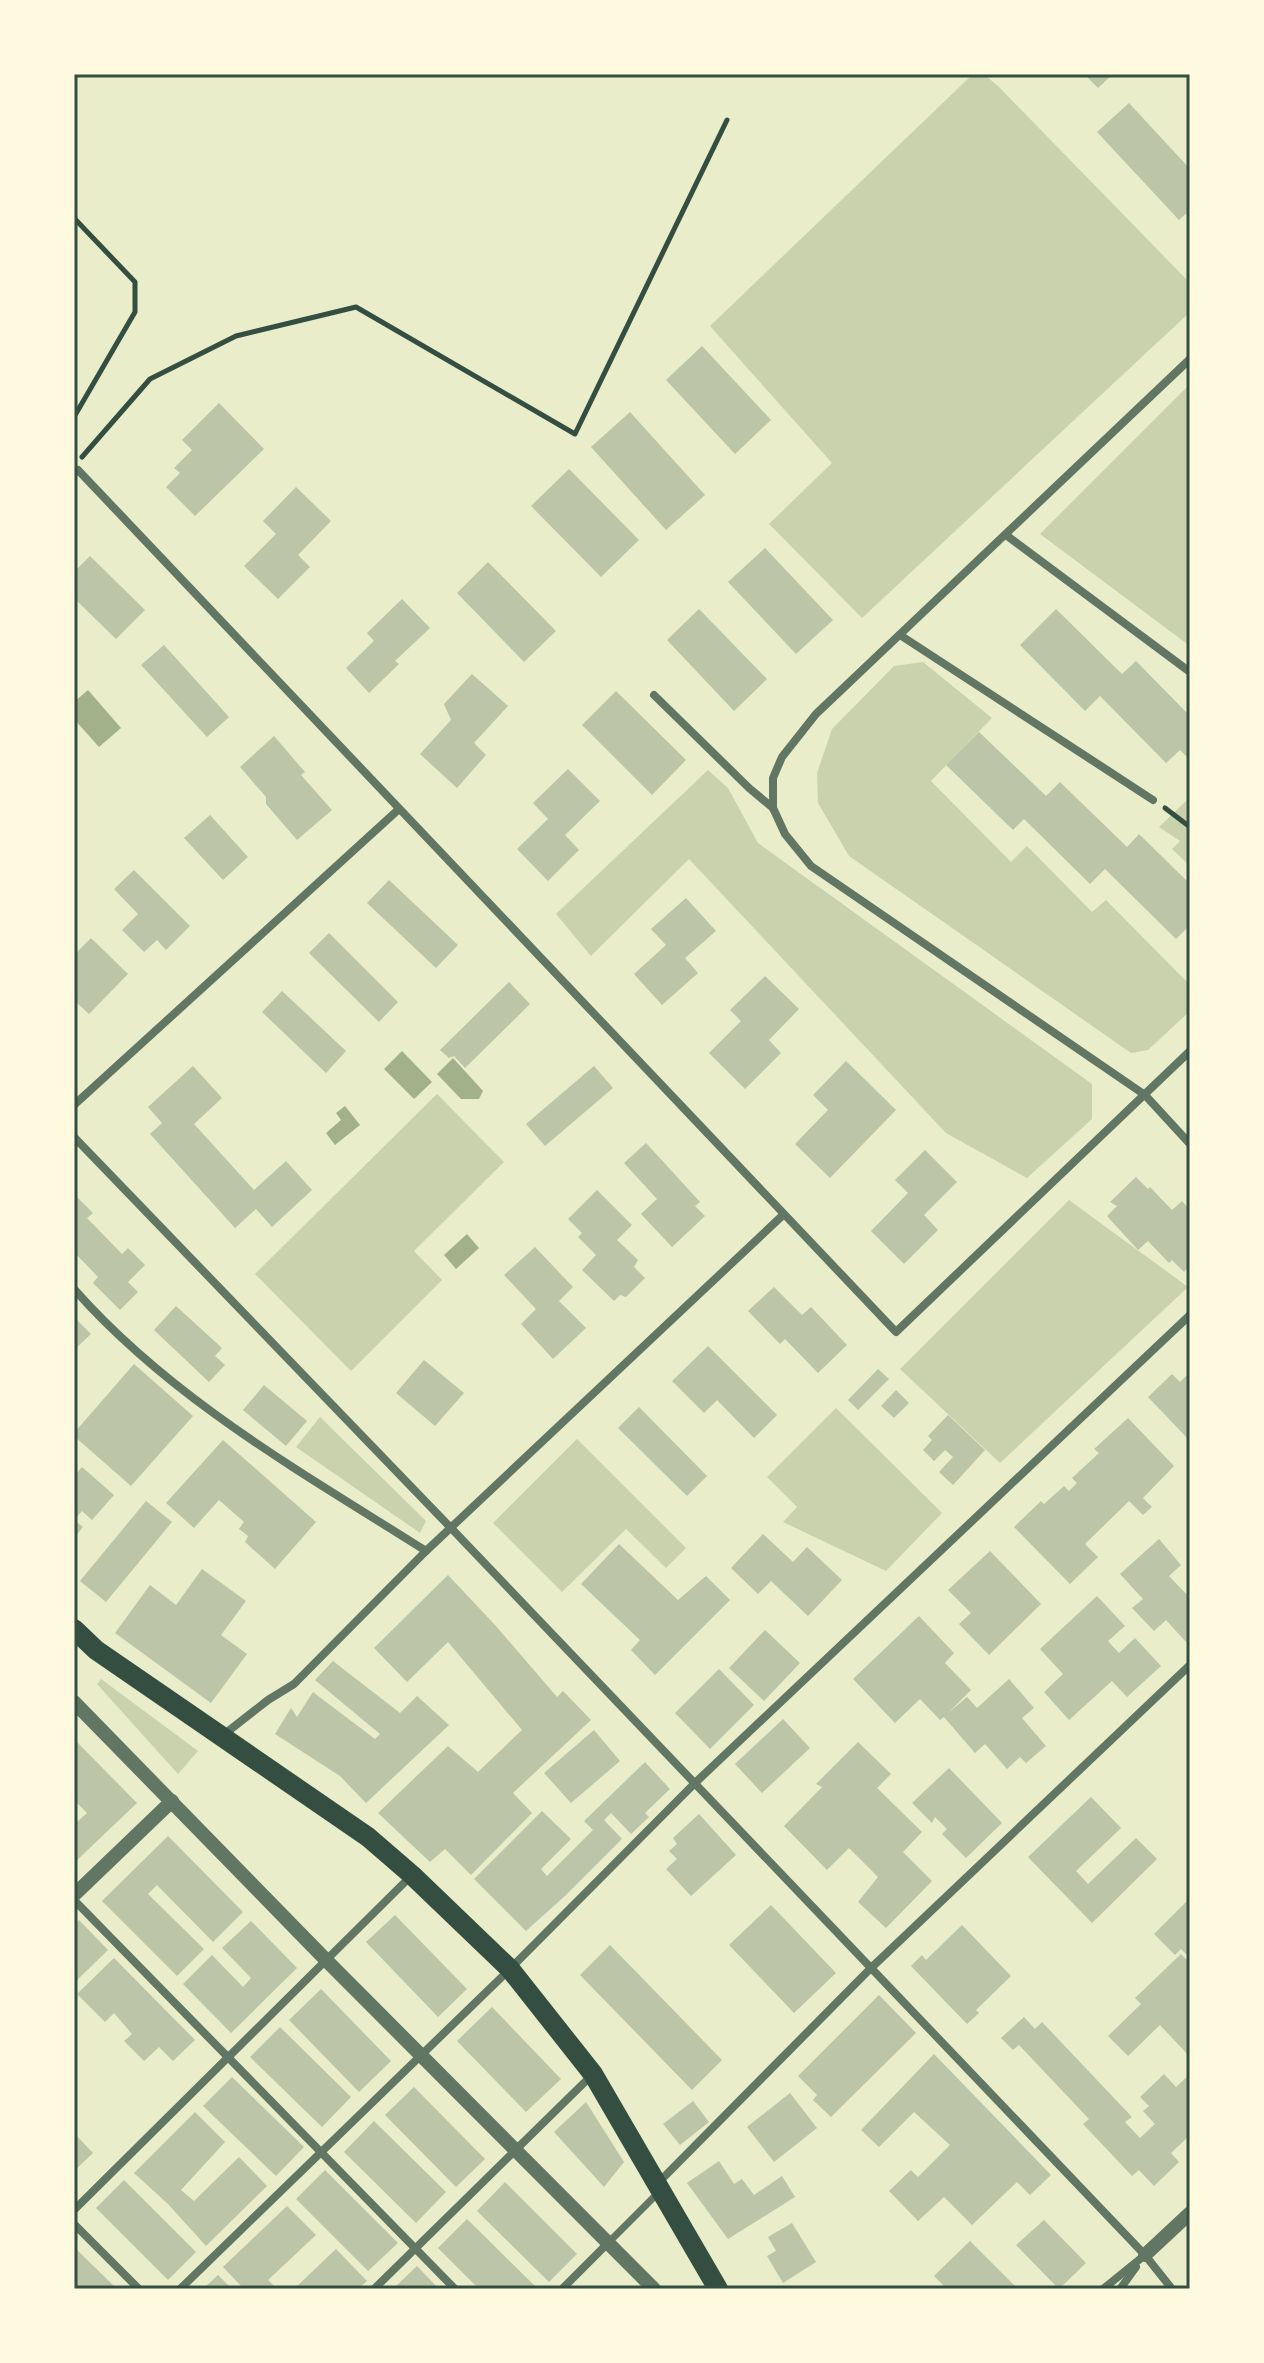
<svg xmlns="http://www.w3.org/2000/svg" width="1264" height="2363" viewBox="0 0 1264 2363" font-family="'Archivo Narrow',sans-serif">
	<rect width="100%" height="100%" fill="#e9edc9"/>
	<!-- green -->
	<g fill="#cad2ad">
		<polygon points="973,74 984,74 999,87 1190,283 1190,312 862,618 769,524 832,463 710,326"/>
		<polygon points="1190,384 1190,646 1040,534"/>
		<polygon points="923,662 992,718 931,781 1011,862 1027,846 1092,912 1106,900 1190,985 1190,1011 1148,1050 1131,1053 849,856 818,803 817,773 832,729 894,666"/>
		<polygon points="708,770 728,788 758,843 1092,1084 1092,1119 1027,1178 946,1133 689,859 591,956 556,914"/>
		<polygon points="1186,801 1190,804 1190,866 1172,849 1180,841 1159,827"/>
		<polygon points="437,1094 504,1162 414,1251 442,1280 351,1371 255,1274"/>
		<polygon points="1069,1200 1188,1287 1000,1463 900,1369"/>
		<polygon points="836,1408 942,1513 886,1571 783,1522 797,1507 767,1477"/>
		<polygon points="320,1417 426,1521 420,1533 296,1447"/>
		<polygon points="577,1439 686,1548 666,1568 626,1529 562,1592 493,1523"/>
		<polygon points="101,1679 198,1751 178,1774 97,1684"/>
	</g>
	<!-- water -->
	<g fill="#a3b18a">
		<polygon points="88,690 121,728 99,747 74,719 74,702"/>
		<polygon points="402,1051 432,1082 414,1099 384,1069"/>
		<polygon points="453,1058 483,1091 479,1099 461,1099 437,1074"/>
		<polygon points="345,1106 360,1125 335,1145 326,1133 341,1120 336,1113"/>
		<polygon points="467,1234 479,1248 456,1269 444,1255"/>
	</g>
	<!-- building -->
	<g fill="#bcc5a7">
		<polygon points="1084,74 1113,74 1098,88"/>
		<polygon points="1129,103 1190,169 1190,210 1179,220 1097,132"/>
		<polygon points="702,346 771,420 735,454 666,380"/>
		<polygon points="219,403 264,449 195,516 166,487 180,473 174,468 192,450 182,440"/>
		<polygon points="630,412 705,495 666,530 591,447"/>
		<polygon points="569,469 639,540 601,577 531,506"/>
		<polygon points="296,487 331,521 298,555 310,567 278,599 244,566 276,534 263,521"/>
		<polygon points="765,548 833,620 796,654 728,582"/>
		<polygon points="90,556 145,610 116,639 74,598 74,572"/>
		<polygon points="488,562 556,631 524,662 457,593"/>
		<polygon points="402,599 430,628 395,661 399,664 369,693 346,668 374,641 367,633"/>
		<polygon points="699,609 767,679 734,711 667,640"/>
		<polygon points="1056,609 1122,674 1136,661 1190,716 1190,760 1180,750 1166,763 1100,696 1085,711 1020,645"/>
		<polygon points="164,645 229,717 207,737 141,665"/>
		<polygon points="472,674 508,706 474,743 486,755 457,788 420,754 451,720 444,704"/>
		<polygon points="616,691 686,760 652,795 582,725"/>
		<polygon points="979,732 1046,796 1060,782 1127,847 1139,834 1190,884 1190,925 1176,939 1105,869 1090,884 1024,819 1013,830 946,765"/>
		<polygon points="274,736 305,772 301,775 332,810 297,840 266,804 266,797 240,767"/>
		<polygon points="568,769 600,801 565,835 579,850 548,881 517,849 548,819 533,803"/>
		<polygon points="210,815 248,857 223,880 184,838"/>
		<polygon points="134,870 190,926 166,950 157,940 144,952 122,930 138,914 114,889"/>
		<polygon points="389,880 458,945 436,968 367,903"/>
		<polygon points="686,898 716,931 685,958 698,973 662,1005 634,974 666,945 651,929"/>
		<polygon points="329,933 398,1002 379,1022 309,953"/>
		<polygon points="91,938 128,974 89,1014 74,1000 74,955"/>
		<polygon points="765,976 799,1009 769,1040 781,1053 745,1089 709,1053 741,1021 730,1010"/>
		<polygon points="509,982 530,1004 465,1068 454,1056 449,1058 440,1050"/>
		<polygon points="282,991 346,1051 326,1073 262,1012"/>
		<polygon points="846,1061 896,1110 830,1178 795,1144 828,1110 813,1095"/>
		<polygon points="193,1066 222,1098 194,1124 254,1190 286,1161 312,1190 272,1227 256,1209 235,1228 150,1134 162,1123 148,1107"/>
		<polygon points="594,1066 613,1088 545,1146 526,1124"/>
		<polygon points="646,1143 700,1202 695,1206 705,1216 672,1247 641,1214 657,1199 624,1163"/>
		<polygon points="925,1150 957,1182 924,1215 938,1230 904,1264 871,1231 908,1193 895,1180"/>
		<polygon points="1136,1177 1148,1189 1150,1187 1172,1210 1182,1201 1190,1210 1190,1265 1184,1272 1172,1260 1169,1263 1148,1241 1138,1250 1107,1216 1117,1206 1110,1202"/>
		<polygon points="597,1190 632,1225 617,1240 638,1260 634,1267 645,1278 626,1297 620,1295 614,1301 582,1270 596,1255 578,1237 582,1233 568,1219"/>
		<polygon points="74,1194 93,1213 87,1218 122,1254 128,1248 145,1265 128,1282 138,1292 120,1310 93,1283 98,1277 74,1252"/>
		<polygon points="535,1247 573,1287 559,1301 586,1328 553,1359 521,1324 536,1309 504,1275"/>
		<polygon points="774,1287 802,1315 811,1307 847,1345 818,1373 785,1339 780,1344 748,1311"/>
		<polygon points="176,1306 222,1348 215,1356 225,1365 209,1382 154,1330"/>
		<polygon points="74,1317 91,1334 74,1350"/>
		<polygon points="708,1346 777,1415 754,1438 717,1400 704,1413 672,1381"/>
		<polygon points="424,1360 464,1393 435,1426 396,1393"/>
		<polygon points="134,1364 193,1416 131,1486 74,1436 74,1433"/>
		<polygon points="878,1369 889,1379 858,1410 848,1400"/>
		<polygon points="1190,1372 1190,1441 1148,1397 1172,1374 1180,1382"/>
		<polygon points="264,1385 307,1421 286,1446 243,1410"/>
		<polygon points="896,1390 909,1403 894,1418 881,1406"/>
		<polygon points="639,1407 707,1476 687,1496 618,1428"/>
		<polygon points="948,1415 985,1450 953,1485 939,1472 953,1457 945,1450 934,1461 923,1450 932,1440 928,1436"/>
		<polygon points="1128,1418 1174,1466 1143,1498 1152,1507 1143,1515 1129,1501 1085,1544 1098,1557 1070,1584 1014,1527 1041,1501 1044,1504 1064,1486 1069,1491 1077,1483 1072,1478 1099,1453 1094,1449"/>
		<polygon points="223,1440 316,1522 275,1569 245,1542 248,1536 239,1529 244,1522 219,1500 194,1528 166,1503"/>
		<polygon points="82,1467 114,1495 92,1520 82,1511 74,1520 83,1527 74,1538 74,1476"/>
		<polygon points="146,1501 172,1522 106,1602 80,1581"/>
		<polygon points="763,1534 793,1562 807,1547 842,1580 808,1616 771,1581 758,1594 731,1568"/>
		<polygon points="1159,1539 1181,1565 1169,1576 1190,1598 1190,1638 1186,1642 1166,1620 1154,1631 1132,1608 1143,1599 1120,1574"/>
		<polygon points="619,1544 678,1600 706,1576 730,1600 655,1675 631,1650 640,1640 581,1584"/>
		<polygon points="990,1551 1041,1604 989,1655 959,1624 971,1613 948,1590"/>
		<polygon points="202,1569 246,1601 221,1635 247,1654 211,1703 115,1633 150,1585 176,1605"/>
		<polygon points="448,1575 495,1625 557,1697 563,1691 591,1720 513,1793 532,1813 471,1875 445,1849 430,1862 378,1813 448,1746 478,1772 522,1730 448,1642 407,1682 374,1648"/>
		<polygon points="1097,1596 1125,1626 1108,1641 1119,1653 1135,1638 1161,1666 1127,1697 1112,1681 1069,1720 1044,1692 1063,1674 1040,1649"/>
		<polygon points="919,1616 954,1653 945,1663 971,1690 948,1713 967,1697 977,1708 1009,1679 1034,1708 1022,1718 1046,1746 1026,1763 1020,1757 1007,1769 985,1744 975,1753 944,1717 940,1720 920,1699 895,1723 853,1679"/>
		<polygon points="765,1630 800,1663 764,1701 729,1668"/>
		<polygon points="333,1661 400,1713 417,1696 449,1725 366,1803 340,1776 275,1734 291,1708 297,1717 313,1692 375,1739 380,1734 315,1680"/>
		<polygon points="719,1669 754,1705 710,1749 675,1713"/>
		<polygon points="783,1719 810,1748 762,1793 735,1764"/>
		<polygon points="594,1730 620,1761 571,1803 544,1773"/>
		<polygon points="74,1739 137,1803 74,1863 74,1817 78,1821 87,1813 74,1800"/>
		<polygon points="858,1742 891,1774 877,1788 922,1832 903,1852 932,1881 886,1928 858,1902 878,1877 849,1848 827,1870 784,1826 822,1787 816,1784"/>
		<polygon points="645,1762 670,1789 645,1813 649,1817 631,1834 611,1813 604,1820 622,1839 566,1895 526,1931 474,1879 542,1811 571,1839 541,1869 547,1876 593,1830 584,1821"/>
		<polygon points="949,1768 1002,1823 966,1858 942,1834 947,1829 935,1817 932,1823 912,1803"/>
		<polygon points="1091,1797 1121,1828 1076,1871 1088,1884 1136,1838 1157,1859 1092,1923 1028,1857"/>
		<polygon points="699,1814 736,1855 691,1896 666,1869 677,1859 669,1851 677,1844 673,1838"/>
		<polygon points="168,1836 243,1912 213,1942 157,1885 148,1894 204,1949 177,1976 102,1901"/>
		<polygon points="1190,1898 1190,1958 1181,1949 1175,1955 1154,1934"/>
		<polygon points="771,1905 836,1973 794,2013 729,1945"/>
		<polygon points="395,1915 467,1989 438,2017 366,1942"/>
		<polygon points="79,1920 108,1950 74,1983 74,1925"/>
		<polygon points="251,1921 297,1968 231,2033 183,1984 212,1955 243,1987 251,1978 222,1948"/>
		<polygon points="962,1925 1011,1976 976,2010 979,2013 967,2024 911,1966 922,1955 926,1960"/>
		<polygon points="610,1945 722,2060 692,2090 580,1975"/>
		<polygon points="1181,1954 1190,1963 1190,2057 1160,2025 1128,2056 1108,2036 1141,2004 1135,1998"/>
		<polygon points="114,1958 195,2040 173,2061 159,2047 144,2061 124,2041 132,2034 114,2013 105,2022 77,1994"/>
		<polygon points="321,1989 391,2061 359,2092 289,2020"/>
		<polygon points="879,1995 916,2033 831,2117 813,2100 817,2095 798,2076"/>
		<polygon points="492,2007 561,2079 526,2112 457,2041"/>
		<polygon points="1024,2017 1035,2029 1042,2022 1132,2117 1125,2122 1140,2138 1155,2124 1143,2111 1149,2106 1140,2097 1164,2074 1176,2087 1190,2074 1190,2135 1171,2153 1179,2162 1154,2186 1139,2170 1132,2176 1083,2124 1089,2119 1019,2045 1013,2050 1001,2038"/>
		<polygon points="280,2027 351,2097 322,2127 250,2057"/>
		<polygon points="934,2054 1051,2175 1030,2195 1017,2182 972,2225 944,2197 918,2221 889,2191 911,2170 918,2177 950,2145 914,2112 879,2147 861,2130"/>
		<polygon points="232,2077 304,2147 276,2176 203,2106"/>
		<polygon points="414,2087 485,2159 456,2187 385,2115"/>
		<polygon points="790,2093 817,2128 774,2162 747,2127"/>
		<polygon points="693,2101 709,2122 680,2145 663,2124"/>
		<polygon points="586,2102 624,2162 604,2187 554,2132"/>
		<polygon points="195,2112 225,2142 181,2190 194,2201 239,2157 267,2186 206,2246 168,2204 134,2173"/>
		<polygon points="374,2121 446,2192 416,2223 344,2152"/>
		<polygon points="74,2133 93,2153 74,2171"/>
		<polygon points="719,2161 734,2184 742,2179 754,2195 782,2176 795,2197 728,2239 687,2183"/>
		<polygon points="325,2170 398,2243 368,2271 296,2199"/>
		<polygon points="124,2180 196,2252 168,2280 96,2208"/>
		<polygon points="505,2182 577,2254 549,2282 477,2211"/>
		<polygon points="287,2206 316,2235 268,2280 277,2289 244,2289 223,2267"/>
		<polygon points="467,2219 538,2289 479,2289 438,2248"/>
		<polygon points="1044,2220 1086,2263 1059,2289 1016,2245"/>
		<polygon points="792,2223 816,2262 783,2283 767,2256 776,2251 768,2237"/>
		<polygon points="970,2241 1018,2289 947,2289 934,2276"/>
		<polygon points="74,2247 117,2289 74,2289"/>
		<polygon points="336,2249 367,2281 358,2289 294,2289"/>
		<polygon points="417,2266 439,2289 393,2289"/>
		<polygon points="218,2275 232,2289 203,2289"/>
	</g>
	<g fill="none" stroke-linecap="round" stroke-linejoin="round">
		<!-- path -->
		<g stroke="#344e41" stroke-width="5">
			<polyline points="74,218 135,282 135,312 74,417"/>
			<polyline points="82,457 150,379 236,336 356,307 575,434 727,120"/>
			<polyline points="1165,808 1190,827"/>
		</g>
		<!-- pedestrian -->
		<polyline stroke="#617663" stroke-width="7" points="609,2242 659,2192"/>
		<!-- minor -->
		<g stroke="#617663" stroke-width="8">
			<polyline points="74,473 78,470 896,1332 1190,1051"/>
			<polyline points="1006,535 1190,672"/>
			<polyline points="900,635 1153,800"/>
			<polyline points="654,695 749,788 773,808 785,834 811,866 1145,1095 1190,1144"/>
			<polyline points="773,808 773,778 782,757 816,714 1190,359"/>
			<polyline points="74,1105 399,809"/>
			<polyline points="74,1137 451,1528 1145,2255 1172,2289"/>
			<path d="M74,1289C172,1400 303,1473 426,1551"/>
			<polyline points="222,1736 268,1700 294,1684 426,1551 783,1215"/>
			<polyline points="74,1900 455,2289"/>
			<polyline points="658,2183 870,1969 1190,1665"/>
			<polyline points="74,2210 412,1875"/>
			<polyline points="74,2224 139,2289"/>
			<polyline points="180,2289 510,1969 695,1783 1190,1315"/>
			<polyline points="374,2289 593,2074"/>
			<polyline points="562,2289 608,2243"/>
			<polyline points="1103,2289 1145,2255"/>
			<polyline points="1120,2289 1136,2267"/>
		</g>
		<!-- tertiary -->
		<g stroke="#617663" stroke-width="14">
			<polyline points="74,1702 326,1960 654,2289"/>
			<polyline points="74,1895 172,1801"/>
			<polyline points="1145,2255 1190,2213"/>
		</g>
		<!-- primary -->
		<polyline stroke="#344e41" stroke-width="20" points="74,1629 96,1650 368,1837 412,1875 510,1969 593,2074 718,2289"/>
	</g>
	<!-- border -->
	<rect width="1264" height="2363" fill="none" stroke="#fefae0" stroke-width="152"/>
	<rect x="76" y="76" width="1112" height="2211" fill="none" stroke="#344e41" stroke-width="3"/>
</svg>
